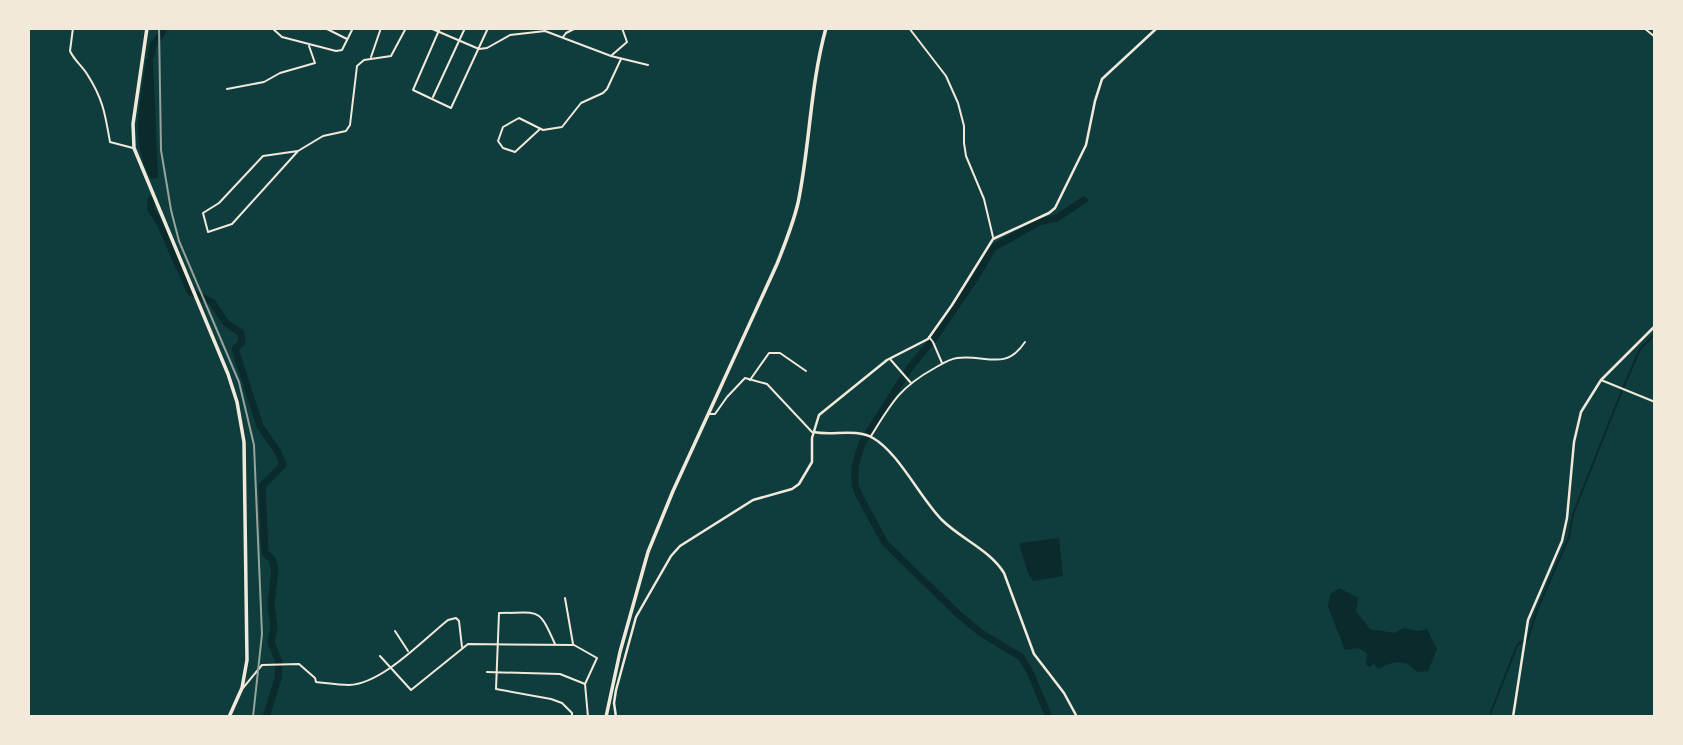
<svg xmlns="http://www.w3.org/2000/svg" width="1683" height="745" viewBox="0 0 1683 745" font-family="Overpass,sans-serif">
	<rect width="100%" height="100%" fill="#0f3d3e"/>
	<!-- water -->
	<g fill="#0a2a2b">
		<path d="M153,49L151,58L153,60L158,178L151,179C129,138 141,103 146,59L149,58Z"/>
		<polygon points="1059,538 1063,576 1033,581 1028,573 1019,543"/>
		<path d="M1339,588L1358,598L1356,611L1370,629L1394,633L1404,628L1418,631L1427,629L1437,649L1428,671L1417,672C1405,658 1393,661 1378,669L1374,663L1370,667L1366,665L1367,654C1361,647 1354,648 1345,650L1328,607L1330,594Z"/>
	</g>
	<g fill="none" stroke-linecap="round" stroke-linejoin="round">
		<!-- stream -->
		<polyline stroke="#0a2a2b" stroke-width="2" points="1489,717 1517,646 1520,642 1528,639 1537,610 1569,537 1573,514 1621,393 1640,349 1655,334"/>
		<!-- river -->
		<g stroke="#0a2a2b" stroke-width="7">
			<polyline points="151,55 153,45 162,33 163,28"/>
			<polyline points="151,200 151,210 160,223 179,267"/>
			<polyline points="181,270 190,292 212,302 226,323 241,333 242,342 235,349 260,426 278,452 283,465 262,486 265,553 272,559 275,570 271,604 274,627 271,642 279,662 278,679 266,717"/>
			<polyline points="1049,717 1030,672 1021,657 981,633 958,614 885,543 859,495 855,485 855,466 862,443 909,369 935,337 976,277 993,248 1039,222 1057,218 1084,200"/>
		</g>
		<!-- minor -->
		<g stroke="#f1e9da" stroke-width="2">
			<path d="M73,28L70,51C74,60 82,66 87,74C103,99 105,113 110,142L133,148"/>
			<polyline points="272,28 282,37 336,51 342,50 353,28"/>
			<polyline points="325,28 347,39"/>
			<polyline points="430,28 479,49 487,48 510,35 545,31 611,56 648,65"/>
			<polyline points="440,28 413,90 451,108 488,28"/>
			<polyline points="909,28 946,76 958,103 964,126 964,143 966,156 984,199 993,237"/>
			<polyline points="1644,28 1655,37"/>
			<polyline points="563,37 566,33 576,28"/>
			<polyline points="612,55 627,42 622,28"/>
			<polyline points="371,57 381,28"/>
			<polyline points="227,89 264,82 280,73 315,63 309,46"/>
			<polyline points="433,97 465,28"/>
			<polyline points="540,129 515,152 503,148 498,141 503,127 519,118 543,130 562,127 581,103 603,93 607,89 621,59"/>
			<polyline points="298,151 263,156 219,203 203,213 208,232 232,224 298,151 323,136 346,131 350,125 357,66 364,60 391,56 406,28"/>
			<polyline points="929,337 933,342 942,363"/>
			<polyline points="890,359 911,383"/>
			<polyline points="750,380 769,353 780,353 806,371"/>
			<polyline points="1601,380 1655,402"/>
			<polyline points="709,414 715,414 727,397 745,378 767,384 812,432"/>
			<path d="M871,436C891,404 899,388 933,369C940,365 949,359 957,358C986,354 1005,372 1025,342"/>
			<polyline points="565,598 573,644"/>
			<polyline points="395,631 408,651"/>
			<path d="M555,644C538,606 540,613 499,613L496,689L551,699L562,703L572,713V717"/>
			<polyline points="380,656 411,690 468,644 574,645 597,658 585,684 588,717"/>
			<polyline points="487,672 560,674 585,684"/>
			<path d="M243,688L262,665L299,664L315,678L316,682C326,683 338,685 349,685C382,684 423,640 448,620L456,618L459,621L462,647"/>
		</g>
		<!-- tertiary -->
		<path stroke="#f1e9da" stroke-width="2.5" d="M814,432C832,436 856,428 873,438C899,453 920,498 942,520C961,539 990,550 1004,573L1034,654L1064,693L1077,717"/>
		<!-- secondary -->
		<g stroke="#f1e9da" stroke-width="2.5">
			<polyline points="616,717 614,703 616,690 636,617 671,556 680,546 753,500 792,489 799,484 812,462 812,438 819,415 887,360 928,339 952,305 993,239 1049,213 1055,208 1086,145 1095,101 1102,79 1157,28"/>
			<polyline points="1513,717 1528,620 1562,541 1567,518 1574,442 1581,412 1601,380 1655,326"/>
		</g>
		<!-- trunk -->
		<g stroke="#f1e9da" stroke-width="3.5">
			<polyline points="147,28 133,124 134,148 228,374 237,402 244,442 247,660 242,688 229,717"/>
			<path d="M606,717L620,652L648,552L673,491L777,264C785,244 793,224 798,203C810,145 810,86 826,28"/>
		</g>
		<!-- rail -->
		<polyline stroke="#97a49c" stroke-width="2" points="159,28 161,150 171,210 179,241 239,382 254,445 262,634 253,717"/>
	</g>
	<!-- border -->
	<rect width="1683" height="745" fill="none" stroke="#f1e9da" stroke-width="60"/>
</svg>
